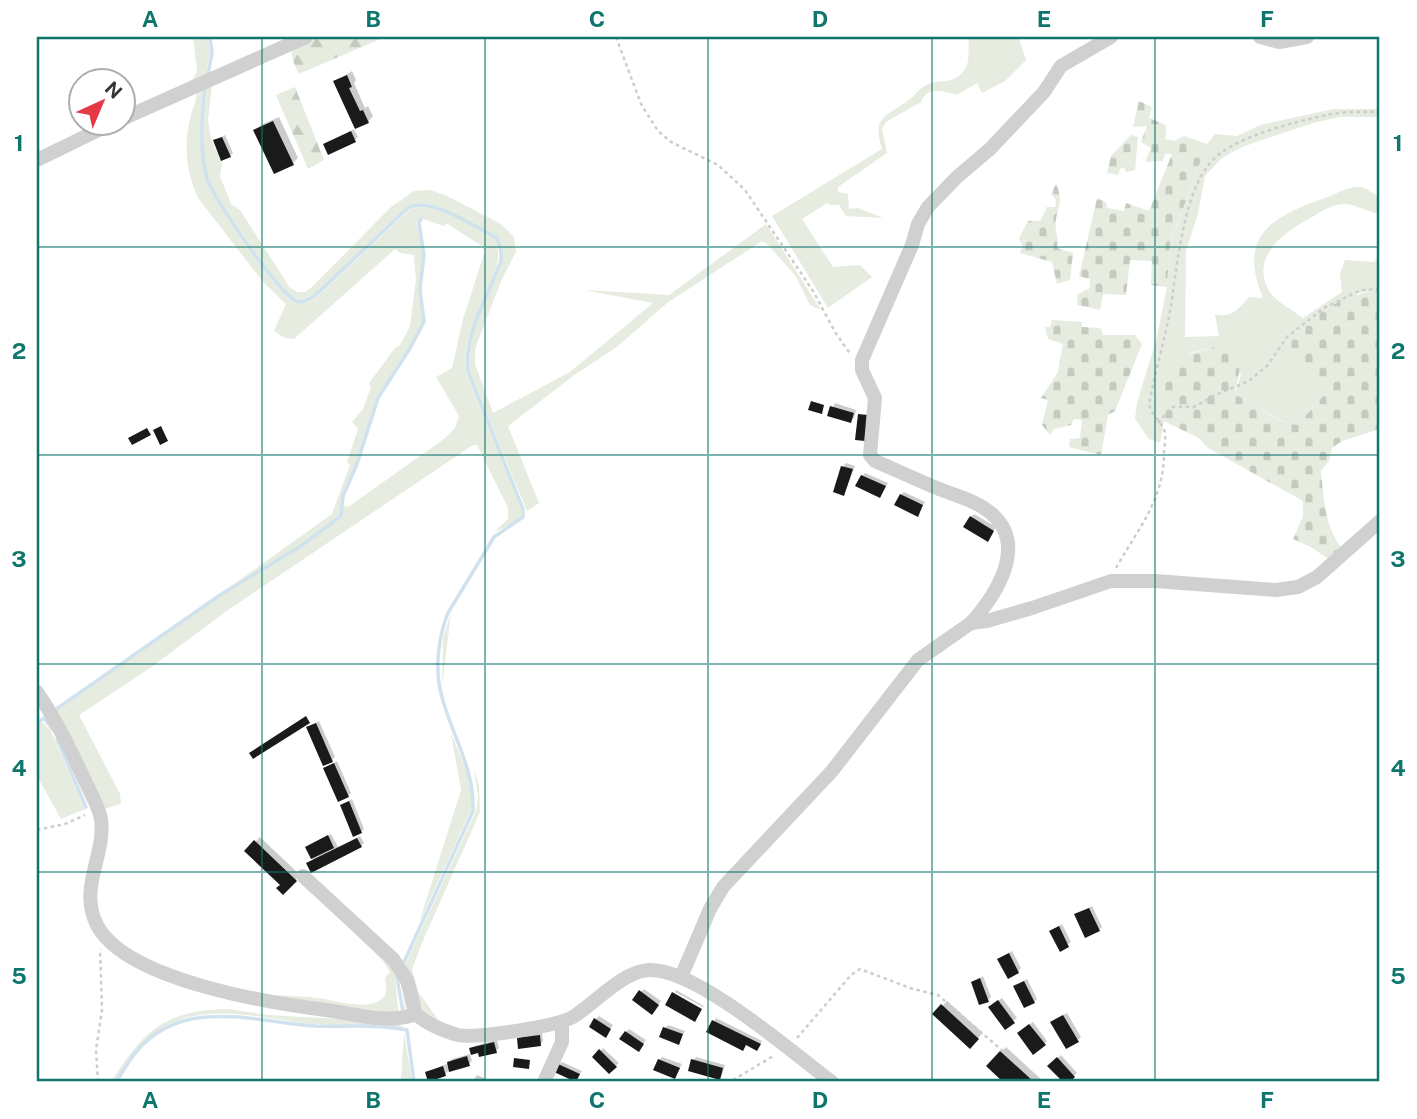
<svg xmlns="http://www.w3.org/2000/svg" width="1417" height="1119" viewBox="0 0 1417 1119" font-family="'Public Sans',sans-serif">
	<defs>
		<pattern id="forest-firs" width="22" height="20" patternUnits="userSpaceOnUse" patternTransform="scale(1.75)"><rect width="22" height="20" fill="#e6ecdf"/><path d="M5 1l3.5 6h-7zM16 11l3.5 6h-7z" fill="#c6cbc0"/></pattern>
		<pattern id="cemetery-stones" width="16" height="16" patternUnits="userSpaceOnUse" patternTransform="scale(1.75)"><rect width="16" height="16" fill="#e6ecdf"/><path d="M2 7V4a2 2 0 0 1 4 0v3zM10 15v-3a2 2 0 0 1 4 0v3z" fill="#c6cbc0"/></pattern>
	</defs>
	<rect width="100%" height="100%" fill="#fff"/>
	<!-- green -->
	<g fill="#e6ecdf">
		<polygon points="193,37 208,37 210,53 206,74 192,80 197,71"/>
		<path d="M969,37H1021L1019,39L1026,60L1005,81L982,93L977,83L957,95C944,91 926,86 921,102L886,122L882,129L887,153L838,187V192L848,194L849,209L858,208L883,218L846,216L839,205H830L827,203L802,219L833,267L860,265L872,277L828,308L772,216L882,149C871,115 887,117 910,99C917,93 922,85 932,83C943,80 953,83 962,73C972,62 967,51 969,37Z"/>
		<path d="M204,85C201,115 198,146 205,176C210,198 276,294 295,302C304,306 312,299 319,295L409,210C431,198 475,228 496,239C509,284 457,326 466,373L522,509L521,517L515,522L494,532L508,519V508L479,449L477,445H473L228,610L150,668L79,715L120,794L121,804L104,809L55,712L221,596L302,547L342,516L344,506L348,507L444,439L455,428L459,416L436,377L452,368L463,319L485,251L482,246L446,223L444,226L420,218L417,223L423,255L419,289L423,321L408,350L377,397L356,464L342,496L340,515L301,545L220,594L332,514L350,465L347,462L358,429L352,422L363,409L371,387L369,383L395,348L400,345L410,326L416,280L414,255L400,253L395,249L294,339L285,338L274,331L286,304L263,282L198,198C186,171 183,144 191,115C193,106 198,98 197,88Z"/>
		<path d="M212,85L208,120L211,139L222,164L220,176L231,204L240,210L290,288L298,292H305L313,286L391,207L414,191L430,190L447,196L501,224L514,237L516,252L501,281L475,349V364L493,413L570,372L653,303L584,290L669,295L766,224L821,310L810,305L795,275L766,243L762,241L667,303L618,346L573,376L508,426L539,503L527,511L469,372C463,340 491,292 502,261V251L498,237L434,206C423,203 417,202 407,207L318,292C312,296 305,302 298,300C282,297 214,197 209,179C200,150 204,117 207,87Z"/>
		<path d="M1334,109H1380V117H1340L1313,123L1242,147L1222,158L1205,176L1198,214L1186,251L1185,337L1219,336L1215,314C1232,319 1239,308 1249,297L1263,298C1237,236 1271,217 1325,198C1334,195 1351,185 1361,187C1367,188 1374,195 1380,197V214C1371,212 1350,203 1344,204C1331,204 1319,213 1309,219C1283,232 1250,258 1269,291C1276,302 1293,310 1303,318L1342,292L1340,274L1345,260L1374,262L1380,254V290L1357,293L1327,392L1297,425L1282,421L1235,394L1241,374L1217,346L1190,353L1158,405L1164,421L1160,443L1149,439L1135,419L1137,403L1157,337L1167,287L1170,245L1207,144L1215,134L1237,136L1260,125Z"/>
		<polygon points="451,613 442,686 443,638"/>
		<polygon points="42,722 51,731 85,809 61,819 37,776 37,725"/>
		<path d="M451,734C461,758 474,781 472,808L419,923L461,790Z"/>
		<polygon points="474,770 479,785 480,812 421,945 412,970 419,993 442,1025 424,1013 405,965 476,811 478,796"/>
		<path d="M354,928L399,972L410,1013L406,1015L402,987L397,977L395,980L399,1015L263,996C282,995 300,996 318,998C336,1000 367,1012 383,998C388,994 386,984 385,978L390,972L383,961L351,930Z"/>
		<path d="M228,1009L268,1015L392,1022L405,1027C374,1025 344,1026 313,1024C271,1020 221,1005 179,1020C148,1031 132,1057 114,1082H111C144,1031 164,1010 228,1009Z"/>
		<polygon points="404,1033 412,1082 402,1082 401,1080"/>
	</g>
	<!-- forest -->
	<g fill="url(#forest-firs)">
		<path d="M314,37H385L299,74C287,48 289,48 314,37Z"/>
		<polygon points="295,87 324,160 308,169 276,95"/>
	</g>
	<!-- cemetery -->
	<g fill="url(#cemetery-stones)">
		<polygon points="1139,101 1152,107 1149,118 1166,125 1165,139 1174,141 1184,136 1207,144 1170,244 1167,287 1151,285 1152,261 1130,260 1126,295 1103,294 1100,310 1077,305 1078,294 1090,288 1090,279 1079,276 1097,198 1106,202 1107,208 1124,211 1126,203 1149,211 1172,154 1165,154 1163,161 1145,162 1151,148 1141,142 1147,126 1133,127"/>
		<polygon points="1131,135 1138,137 1135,170 1126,172 1124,167 1120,169 1118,175 1107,173 1111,156"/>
		<path d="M1056,183C1066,208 1053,211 1056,230C1057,237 1058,240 1057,248L1073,253L1070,280L1057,284L1052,262L1020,253L1022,246L1019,238L1028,221H1040L1047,207H1055L1056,200L1051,194Z"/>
		<path d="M1380,290V429L1342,441L1332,448L1329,461L1321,471C1324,502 1324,524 1343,551L1331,561L1311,547L1293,539L1303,516V501L1208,448L1199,438L1164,421L1158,405L1166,378L1179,357L1217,346L1228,347C1246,367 1238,371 1235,394L1281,421L1297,425L1327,392L1288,343C1308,316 1346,293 1380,290Z"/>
		<polygon points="1052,320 1082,322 1082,327 1101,328 1103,335 1135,335 1142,344 1115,411 1108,415 1101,455 1069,447 1070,439 1080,438 1082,420 1074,419 1071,425 1054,429 1050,435 1042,425 1048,400 1041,398 1058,372 1063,344 1048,339 1045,327 1050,327"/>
	</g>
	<!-- shadow -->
	<g fill="#0003">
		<polygon points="352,71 356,80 354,83 365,108 368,106 373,116 368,122 335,82"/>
		<polygon points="279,117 298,158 293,163 256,130 261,125"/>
		<polygon points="354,129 358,137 355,140 325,145"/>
		<polygon points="225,135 233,153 230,156 215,141"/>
		<polygon points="835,403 856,410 854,418 850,421 830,415"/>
		<polygon points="846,463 855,466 844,494 843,467"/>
		<polygon points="865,473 888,483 880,496 862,476"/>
		<polygon points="904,492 925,502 917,515 901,495"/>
		<polygon points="974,514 996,527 990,537 971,517"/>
		<polygon points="319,721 335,757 332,760 308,727"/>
		<polygon points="337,761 351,793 348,796 325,769"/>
		<polygon points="352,799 364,829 361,832 342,805"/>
		<polygon points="331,834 338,847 360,836 364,843 361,846 313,860 307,847"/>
		<polygon points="260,837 300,875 283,893 282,884 246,851"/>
		<polygon points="1092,906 1102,927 1099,930 1076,915"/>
		<polygon points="1062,924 1071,942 1060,949 1051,931"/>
		<polygon points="1012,951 1021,968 1018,972 1003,956"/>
		<polygon points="983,976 991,997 988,1000 973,982"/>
		<polygon points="1027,979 1037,999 1034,1002 1015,986"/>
		<polygon points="644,989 661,1001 654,1010 641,992"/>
		<polygon points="676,990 704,1006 703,1007 675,992"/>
		<polygon points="1002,998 1017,1018 1005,1027 993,1004"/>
		<polygon points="947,1001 983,1033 970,1046 935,1014"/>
		<polygon points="1067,1013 1081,1037 1078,1040 1055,1019"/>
		<polygon points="599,1016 613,1025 608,1032 596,1019"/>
		<polygon points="716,1018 762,1041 760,1045 708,1031"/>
		<polygon points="1033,1022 1047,1041 1044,1044 1022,1030"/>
		<polygon points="668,1025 685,1031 678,1043 665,1028"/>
		<polygon points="629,1029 646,1040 641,1047 626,1032"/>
		<polygon points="542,1033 543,1041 540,1045 519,1038 522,1035"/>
		<polygon points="497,1040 499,1048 496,1051 471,1049 474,1046"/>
		<polygon points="1006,1047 1042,1080 1040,1082 1006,1082 988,1066"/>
		<polygon points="603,1048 619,1063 609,1072 594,1057"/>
		<polygon points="470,1054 472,1061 469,1064 448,1071 445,1075 427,1072 449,1063 452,1059"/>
		<polygon points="1061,1055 1077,1073 1067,1082 1050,1066"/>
		<polygon points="662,1057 682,1064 675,1076 659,1060"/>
		<polygon points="696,1057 725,1065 722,1075 719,1078 693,1060"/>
		<polygon points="562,1062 582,1071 576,1080 559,1065"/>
		<polygon points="477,1075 493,1082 472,1082"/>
	</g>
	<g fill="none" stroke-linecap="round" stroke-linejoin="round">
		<!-- stream -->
		<g stroke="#cfe2ee" stroke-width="3.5">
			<polyline points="208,74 212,53 210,37"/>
			<path d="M205,87C202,117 199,149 207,178C212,197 283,301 299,302C306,302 313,297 318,293L408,208C431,196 475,227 497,238L501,251V261C489,293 462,339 468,372L523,509V517L494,537L448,613C439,635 435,666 440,689C449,732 475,766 473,811L404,962"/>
			<polyline points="55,710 220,595 301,546 341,516 343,496 357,464 378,398 409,350 424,322 420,289 424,255 419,223 421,219"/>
			<polyline points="37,723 44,718 52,729"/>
			<polyline points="57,739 86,807"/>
			<polyline points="397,978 403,1012"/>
			<path d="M116,1082C123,1072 129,1060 137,1051C183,996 254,1022 315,1026C345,1027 377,1024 407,1030L414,1082"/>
		</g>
	</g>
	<!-- building -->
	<g fill="#1a1a1a">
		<polygon points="347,75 352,87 349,88 360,111 363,110 369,123 355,129 333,81"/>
		<polygon points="273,121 294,165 274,174 253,130"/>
		<polygon points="351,131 356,142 328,155 323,144"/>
		<polygon points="222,137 231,157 221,161 213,140"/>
		<polygon points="811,401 824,405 822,414 808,410"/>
		<polygon points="830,406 854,413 851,423 827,416"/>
		<polygon points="858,414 868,415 865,441 855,440"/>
		<polygon points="161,426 168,441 160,445 153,430"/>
		<polygon points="147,428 151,435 132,445 128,438"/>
		<polygon points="841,466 853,469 844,496 833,492"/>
		<polygon points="861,475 886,486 880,498 855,486"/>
		<polygon points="900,494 923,505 918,517 894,505"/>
		<polygon points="970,516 994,531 988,542 963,527"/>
		<polygon points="306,716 310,723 253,759 249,753"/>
		<polygon points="316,723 333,762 323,766 306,727"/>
		<polygon points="334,763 349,797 338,802 323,768"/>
		<polygon points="349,801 362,833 353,837 340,805"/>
		<polygon points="328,835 334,848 311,859 305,847"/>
		<polygon points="357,838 362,847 311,873 306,863"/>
		<polygon points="254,840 297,881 283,895 276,888 280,885 244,851"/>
		<polygon points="1089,908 1100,931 1085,938 1074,914"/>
		<polygon points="1059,926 1069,947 1060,952 1049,931"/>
		<polygon points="1009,953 1019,973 1008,979 997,959"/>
		<polygon points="980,978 989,1002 979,1005 971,982"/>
		<polygon points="1024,981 1035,1003 1024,1008 1013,986"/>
		<polygon points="639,990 659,1005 652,1015 632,1000"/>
		<polygon points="672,992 702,1009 695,1022 665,1005"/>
		<polygon points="998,1000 1015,1023 1005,1030 988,1007"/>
		<polygon points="941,1004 979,1039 970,1049 932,1014"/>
		<polygon points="1063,1015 1079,1042 1066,1049 1050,1022"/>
		<polygon points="594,1018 611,1029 606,1038 589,1027"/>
		<polygon points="712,1020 761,1044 757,1051 746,1045 743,1051 706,1032"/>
		<polygon points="1029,1024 1046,1045 1033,1055 1017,1033"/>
		<polygon points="663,1027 683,1034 679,1045 659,1037"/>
		<polygon points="625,1031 644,1044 639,1052 619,1039"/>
		<polygon points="540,1035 541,1046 518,1049 517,1038"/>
		<polygon points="494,1042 497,1053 479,1057 478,1053 471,1055 469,1048"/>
		<polygon points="599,1049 617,1067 609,1074 592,1057"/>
		<polygon points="1000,1051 1034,1082 1003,1082 986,1066"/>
		<polygon points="467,1056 470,1066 449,1072 447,1062"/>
		<polygon points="1057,1057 1075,1077 1070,1082 1063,1082 1047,1066"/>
		<polygon points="514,1058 530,1060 529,1069 513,1067"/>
		<polygon points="658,1059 680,1068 675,1079 653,1070"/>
		<polygon points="691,1059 723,1068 720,1080 688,1071"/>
		<polygon points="558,1064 580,1074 576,1082 554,1072"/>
		<polygon points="443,1066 446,1076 428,1082 425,1072"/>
	</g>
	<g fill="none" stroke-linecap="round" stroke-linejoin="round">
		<!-- path -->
		<g stroke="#cdcdcd" stroke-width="2.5" stroke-dasharray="3.5 3.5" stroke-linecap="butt">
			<polyline points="616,37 641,104 658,131 671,142 718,165 745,190 813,291 835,332 851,355"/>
			<polyline points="1158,423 1172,407 1194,407 1213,396 1249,381 1267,366 1287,337 1324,308 1361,290 1380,289"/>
			<path d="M1116,568C1137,530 1163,502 1164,455C1164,448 1166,440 1165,433C1163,424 1152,415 1149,405C1154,376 1163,346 1169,317C1177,273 1181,198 1210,163C1231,137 1295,122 1327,115C1344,111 1363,112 1380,112"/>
			<polyline points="37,830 65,824 85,815"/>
			<polyline points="797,1038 851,975 860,969 913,989 938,995 1034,1078"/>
			<polyline points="733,1080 775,1055"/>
			<polyline points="98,1082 96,1050 102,1010 100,949"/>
		</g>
		<!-- street -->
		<g stroke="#d0d0d0" stroke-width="14">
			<polyline points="1260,37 1279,42 1307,37"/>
			<polyline points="122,119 306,37"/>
			<polyline points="37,160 115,122"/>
			<path d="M971,623C996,595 1028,546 992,514C977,501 957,496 939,489C917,480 896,470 875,461L870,455L875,398L862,370V360L912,245L918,224L928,207L957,177L990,149L1044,92L1061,66L1111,37"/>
			<path d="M37,692C57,721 72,753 87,785C92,796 99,807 101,819C106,854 79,887 96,923C123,981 275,1004 333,1011C359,1015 391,1024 416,1014"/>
			<path d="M303,876L393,959L407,980L416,1014C427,1024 444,1031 458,1035C477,1039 557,1026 573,1017C594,1004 623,971 649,970C696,968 793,1053 832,1082"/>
			<polyline points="681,977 710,909 723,887 832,771 918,660 971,623 987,621 1032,608 1111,581 1155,581 1276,590 1298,587 1317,577 1380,521"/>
			<polyline points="544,1082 562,1042 562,1022"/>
		</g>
	</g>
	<!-- grid -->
	<path fill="none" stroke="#0f766e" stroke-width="2" stroke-opacity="0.55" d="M262,37V1082M485,37V1082M708,37V1082M932,37V1082M1155,37V1082M37,247H1380M37,455H1380M37,664H1380M37,872H1380"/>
	<!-- border -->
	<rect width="1417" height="1119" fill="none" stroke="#ffffff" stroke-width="77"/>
	<!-- north arrow -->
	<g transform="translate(102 102) rotate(44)"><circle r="33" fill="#ffffff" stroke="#adadad" stroke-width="2"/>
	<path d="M0-5L12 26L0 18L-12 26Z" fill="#e63946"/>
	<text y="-10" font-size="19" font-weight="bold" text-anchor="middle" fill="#333333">N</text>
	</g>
	<rect x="38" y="38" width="1340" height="1042" fill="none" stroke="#0f766e" stroke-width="2.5"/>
	<g font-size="23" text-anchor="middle" font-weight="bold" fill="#0f766e">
		<text x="150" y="27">A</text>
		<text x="373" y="27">B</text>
		<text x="597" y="27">C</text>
		<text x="820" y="27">D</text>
		<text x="1044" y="27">E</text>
		<text x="1267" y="27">F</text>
		<text x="19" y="151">1</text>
		<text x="1398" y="151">1</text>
		<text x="19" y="359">2</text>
		<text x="1398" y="359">2</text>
		<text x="19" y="567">3</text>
		<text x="1398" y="567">3</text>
		<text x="19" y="776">4</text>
		<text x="1398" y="776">4</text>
		<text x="19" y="984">5</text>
		<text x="1398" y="984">5</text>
		<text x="150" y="1108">A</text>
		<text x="373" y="1108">B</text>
		<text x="597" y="1108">C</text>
		<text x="820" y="1108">D</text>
		<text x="1044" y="1108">E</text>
		<text x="1267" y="1108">F</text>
	</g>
</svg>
